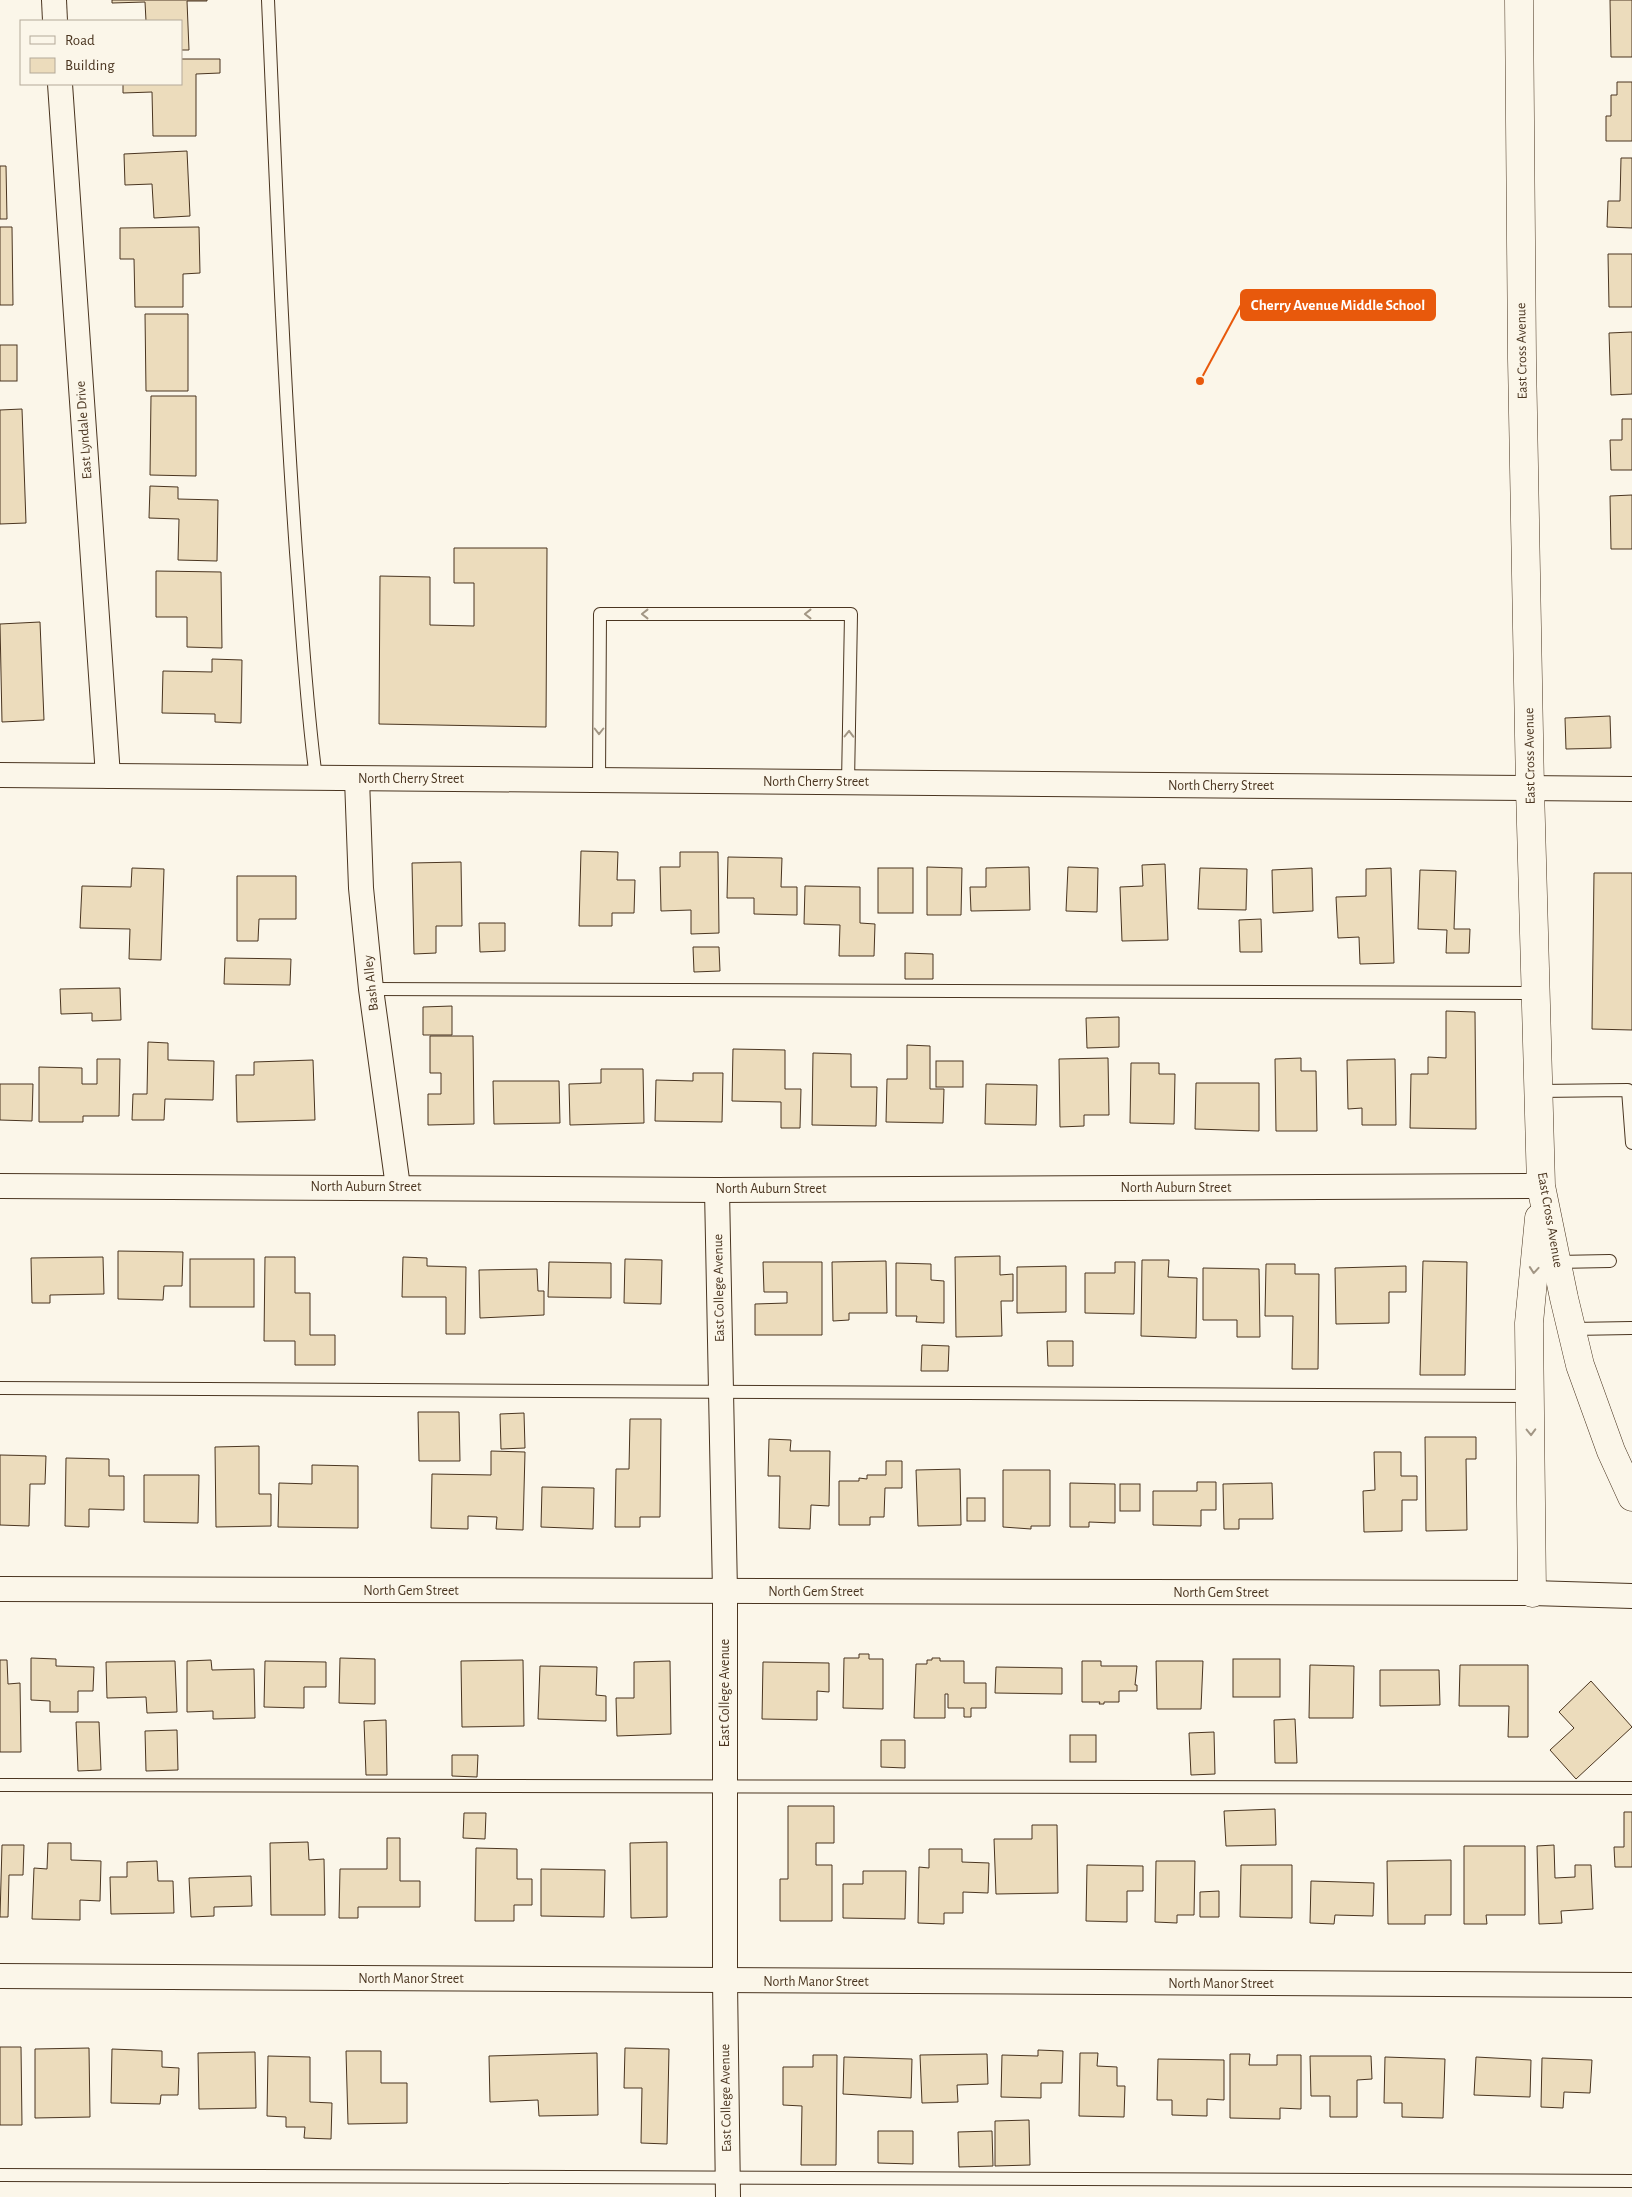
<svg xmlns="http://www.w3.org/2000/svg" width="1632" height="2197" viewBox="0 0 1632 2197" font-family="'Alegreya Sans',sans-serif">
	<rect width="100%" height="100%" fill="#fbf6e9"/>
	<!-- building -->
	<g fill="#ecdcbc" stroke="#4a3520">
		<polygon points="112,0 207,0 207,1 187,1 189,50 181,50 181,21 146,21 145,2 112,3"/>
		<polygon points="1610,0 1632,0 1632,57 1611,57"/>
		<polygon points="181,59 220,59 220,73 196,74 196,136 153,136 152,92 123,93 123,84 181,84"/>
		<polygon points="1617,82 1632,82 1632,141 1606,141 1606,116 1611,116 1611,95 1617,95"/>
		<polygon points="187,151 190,216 154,218 152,184 125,185 124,154"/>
		<polygon points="1621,158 1632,158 1632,228 1607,227 1608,201 1620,201"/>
		<polygon points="0,166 6,166 7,219 0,219"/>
		<polygon points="0,227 12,227 13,305 0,305"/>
		<polygon points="199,227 200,273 183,274 183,307 135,307 134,259 120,259 120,228"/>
		<polygon points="1608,254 1632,254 1632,307 1609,307"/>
		<polygon points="145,314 188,314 188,391 146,391"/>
		<polygon points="1632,332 1632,394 1611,395 1609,333"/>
		<rect x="0" y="345" width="17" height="36"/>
		<polygon points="151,396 196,396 196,476 150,475"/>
		<polygon points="22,409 26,523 0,524 0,410"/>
		<polygon points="1622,419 1632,419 1632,470 1611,470 1610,440 1622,440"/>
		<polygon points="150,486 178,487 178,499 218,500 217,561 178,560 179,519 149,518"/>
		<polygon points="1632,495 1632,549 1611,549 1610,496"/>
		<polygon points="454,548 547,548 546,727 379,724 380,576 430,577 430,625 474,626 474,583 454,583"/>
		<polygon points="156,571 221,572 222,648 187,647 187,617 156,617"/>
		<polygon points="40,622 44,720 2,722 0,624"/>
		<polygon points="212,659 242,660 241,723 215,722 215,714 162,713 163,671 212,672"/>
		<polygon points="1610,716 1611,748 1566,749 1565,718"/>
		<polygon points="581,851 618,852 617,880 635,880 634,913 612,913 612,926 579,926"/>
		<polygon points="680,852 718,852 719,933 691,934 691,910 661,911 660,867 680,867"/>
		<polygon points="728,857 782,858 781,887 797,887 797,915 754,914 754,898 727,898"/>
		<polygon points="461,862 462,926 436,926 436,953 414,954 412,863"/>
		<polygon points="1165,864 1168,940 1122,941 1120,887 1143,886 1142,865"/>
		<polygon points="927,867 962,868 961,915 927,915"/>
		<polygon points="1029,867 1030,910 971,911 970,887 986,887 986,868"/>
		<polygon points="1068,867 1098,868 1097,912 1066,911"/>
		<polygon points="132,868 164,869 161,960 129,959 130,929 80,928 82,886 131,887"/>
		<rect x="878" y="868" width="35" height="45"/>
		<polygon points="1200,868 1247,869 1246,910 1198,909"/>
		<polygon points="1312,868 1313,911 1273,913 1272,870"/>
		<polygon points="1391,868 1394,963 1360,964 1359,937 1338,938 1336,897 1366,896 1366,869"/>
		<polygon points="1420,870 1456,871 1454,929 1470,929 1469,953 1446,953 1447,930 1418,929"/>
		<polygon points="1594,873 1632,873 1632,1030 1592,1029"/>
		<polygon points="237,876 296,876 296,919 259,919 258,941 237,941"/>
		<polygon points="805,886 860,887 860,923 875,924 874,956 839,956 840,925 804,924"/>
		<polygon points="1261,919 1262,952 1240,952 1239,920"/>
		<polygon points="479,923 505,923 505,951 480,952"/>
		<polygon points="693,947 719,947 720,971 694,972"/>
		<polygon points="905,953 933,954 933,979 905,979"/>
		<polygon points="225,958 291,959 290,985 224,984"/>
		<polygon points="120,988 121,1020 92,1021 92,1013 61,1014 60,989"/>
		<polygon points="452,1006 452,1035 423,1035 423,1007"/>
		<polygon points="1446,1011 1475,1012 1476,1129 1410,1128 1411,1074 1428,1074 1428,1057 1446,1058"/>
		<polygon points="1119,1017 1119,1047 1087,1048 1086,1018"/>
		<polygon points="430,1036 473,1036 474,1124 428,1125 428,1094 441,1094 441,1073 430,1073"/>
		<polygon points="148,1042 168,1043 168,1060 214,1061 213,1100 165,1099 164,1120 132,1120 133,1094 147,1094"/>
		<polygon points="907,1045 930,1046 930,1089 944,1089 943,1123 886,1122 887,1079 907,1079"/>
		<polygon points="733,1049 785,1050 785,1089 801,1089 800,1128 781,1128 781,1102 732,1101"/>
		<polygon points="813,1053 851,1054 851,1087 877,1087 876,1126 812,1125"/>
		<polygon points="1108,1058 1109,1115 1084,1115 1084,1126 1060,1127 1059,1059"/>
		<polygon points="1301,1058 1301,1071 1316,1071 1317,1131 1276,1131 1275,1059"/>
		<polygon points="97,1059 120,1059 119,1116 83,1116 83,1122 39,1122 39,1067 82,1068 82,1084 97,1084"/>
		<polygon points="1395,1059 1396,1125 1362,1125 1362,1108 1348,1109 1347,1060"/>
		<polygon points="313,1060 315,1120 237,1122 236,1075 254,1075 254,1062"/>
		<rect x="936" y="1061" width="27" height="26"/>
		<polygon points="1131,1063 1159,1063 1159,1074 1175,1074 1174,1124 1130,1123"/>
		<polygon points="601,1069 643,1069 644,1123 570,1125 569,1084 601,1083"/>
		<polygon points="693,1073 723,1073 722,1122 655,1121 656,1080 693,1081"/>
		<polygon points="493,1081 559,1081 560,1123 494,1124"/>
		<polygon points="1196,1083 1259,1083 1259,1131 1195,1129"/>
		<polygon points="0,1084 33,1084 32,1121 0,1120"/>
		<polygon points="986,1084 1037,1085 1036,1125 985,1124"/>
		<polygon points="118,1251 183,1252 182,1286 164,1286 163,1300 118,1299"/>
		<polygon points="1000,1256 1000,1275 1013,1274 1013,1301 1001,1301 1002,1336 956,1337 955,1257"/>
		<polygon points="103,1257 104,1294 50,1295 50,1303 32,1303 31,1258"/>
		<polygon points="265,1257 295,1257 295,1293 310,1293 310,1335 335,1335 335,1365 295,1365 295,1341 264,1341"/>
		<polygon points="403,1257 427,1258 427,1266 466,1267 465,1334 446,1334 446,1297 402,1297"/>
		<rect x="190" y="1259" width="64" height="48"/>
		<polygon points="625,1259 662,1260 661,1304 624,1303"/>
		<polygon points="1142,1260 1169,1260 1168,1277 1197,1278 1196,1338 1141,1336"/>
		<polygon points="886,1261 887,1313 849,1313 849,1320 833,1321 832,1262"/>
		<polygon points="1423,1261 1467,1262 1465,1375 1420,1375"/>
		<polygon points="549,1262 611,1263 611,1298 548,1297"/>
		<polygon points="763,1262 822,1262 822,1335 755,1335 755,1304 787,1303 787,1292 764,1292"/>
		<polygon points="1115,1262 1135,1262 1134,1314 1085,1313 1085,1273 1115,1273"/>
		<polygon points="896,1263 931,1264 931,1280 944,1281 944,1323 916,1322 917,1316 896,1316"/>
		<polygon points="1266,1264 1295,1264 1295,1274 1319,1274 1318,1369 1292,1369 1293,1316 1265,1316"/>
		<polygon points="1066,1266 1066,1312 1017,1313 1017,1267"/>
		<polygon points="1406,1266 1406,1292 1389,1292 1389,1323 1336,1324 1335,1268"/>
		<polygon points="1203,1268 1259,1269 1260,1337 1237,1337 1237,1320 1203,1320"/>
		<polygon points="537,1269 538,1291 544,1291 544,1315 480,1318 479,1270"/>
		<polygon points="1047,1341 1073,1341 1073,1366 1048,1366"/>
		<polygon points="922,1345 949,1346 948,1371 921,1371"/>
		<polygon points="418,1412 459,1412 460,1461 419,1461"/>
		<polygon points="524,1413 525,1448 501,1449 500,1414"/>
		<polygon points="630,1419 661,1419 660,1517 640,1517 640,1527 615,1527 616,1469 629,1469"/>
		<polygon points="1425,1437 1476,1437 1476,1459 1466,1459 1467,1530 1426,1531"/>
		<polygon points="769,1439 791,1440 790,1451 830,1451 829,1506 811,1505 810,1529 779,1528 780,1476 768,1476"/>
		<polygon points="259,1446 259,1494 271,1494 271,1526 216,1527 215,1447"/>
		<polygon points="491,1451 525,1452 523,1530 496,1529 497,1517 468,1516 468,1529 431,1528 432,1474 491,1475"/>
		<polygon points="1374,1452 1401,1452 1401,1476 1417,1476 1417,1500 1402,1500 1402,1531 1364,1532 1363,1491 1375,1490"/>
		<polygon points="0,1455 46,1456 45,1484 30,1484 29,1526 0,1525"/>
		<polygon points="66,1458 109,1459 109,1476 124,1476 124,1510 89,1509 89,1527 65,1526"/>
		<polygon points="886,1461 902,1461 902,1488 885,1488 884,1517 870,1517 870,1525 839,1525 839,1481 859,1481 859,1478 867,1479 867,1475 886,1475"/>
		<polygon points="312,1465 358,1466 358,1528 278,1527 279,1483 312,1484"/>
		<polygon points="960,1469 961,1525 918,1526 916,1470"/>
		<polygon points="1003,1470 1050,1470 1050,1526 1031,1526 1031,1529 1003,1527"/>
		<polygon points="144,1475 199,1475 198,1523 144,1522"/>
		<polygon points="1197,1482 1216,1482 1216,1510 1201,1510 1201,1526 1153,1525 1153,1491 1197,1491"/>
		<polygon points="1070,1483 1115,1484 1115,1523 1089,1522 1089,1527 1070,1527"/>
		<polygon points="1272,1483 1273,1519 1239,1519 1239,1529 1224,1529 1223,1484"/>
		<rect x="1120" y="1484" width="20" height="27"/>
		<polygon points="542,1487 594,1488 593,1529 541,1527"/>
		<rect x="967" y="1498" width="18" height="23"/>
		<polygon points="859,1654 869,1654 869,1659 883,1659 883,1709 843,1708 844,1658 859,1658"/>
		<polygon points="31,1658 56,1659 56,1666 94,1667 93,1691 78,1691 78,1712 50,1712 50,1701 31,1700"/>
		<polygon points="340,1658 375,1659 375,1704 339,1703"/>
		<polygon points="932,1658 940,1658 940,1661 964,1661 964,1683 986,1683 986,1708 971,1708 971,1717 964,1717 964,1708 948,1708 948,1694 945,1694 945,1718 914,1718 916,1664 927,1664 927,1660 932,1660"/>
		<rect x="1233" y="1659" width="47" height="38"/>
		<polygon points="0,1660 7,1660 8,1684 20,1683 21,1752 0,1752"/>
		<polygon points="211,1660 212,1670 254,1669 255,1718 213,1719 213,1711 187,1712 187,1661"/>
		<polygon points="523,1660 524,1726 462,1727 461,1661"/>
		<polygon points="175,1661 177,1712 147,1713 146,1697 107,1698 106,1662"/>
		<polygon points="265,1661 326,1662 326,1687 304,1687 304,1708 264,1707"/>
		<polygon points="670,1661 671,1734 617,1736 616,1698 634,1698 634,1662"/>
		<polygon points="1082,1661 1101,1661 1101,1666 1137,1666 1135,1685 1137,1685 1137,1691 1119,1691 1119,1702 1104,1702 1104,1704 1099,1704 1100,1702 1082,1702"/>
		<polygon points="1156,1661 1203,1661 1201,1709 1157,1709"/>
		<polygon points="763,1662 829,1663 829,1692 817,1691 817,1720 762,1719"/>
		<polygon points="1310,1665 1354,1666 1353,1718 1309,1718"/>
		<polygon points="1460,1665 1528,1665 1528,1737 1508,1737 1509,1706 1459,1706"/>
		<polygon points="540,1666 597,1667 596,1695 606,1696 606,1721 538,1719"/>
		<polygon points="996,1667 1062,1668 1062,1694 995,1693"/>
		<polygon points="1380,1670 1439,1670 1440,1705 1380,1706"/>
		<polygon points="1591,1681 1632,1727 1576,1779 1550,1750 1574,1728 1559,1712"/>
		<polygon points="1295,1719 1297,1763 1275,1763 1274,1720"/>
		<polygon points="386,1720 387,1775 366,1775 364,1721"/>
		<polygon points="76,1722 99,1722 101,1770 78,1771"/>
		<polygon points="177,1730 178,1770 146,1771 145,1731"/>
		<polygon points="1214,1732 1215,1774 1191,1775 1189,1733"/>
		<rect x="1070" y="1735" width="26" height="27"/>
		<polygon points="881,1740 905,1740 905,1768 881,1767"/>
		<polygon points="452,1755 478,1755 477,1777 452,1776"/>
		<polygon points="788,1806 834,1806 834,1843 816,1843 816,1865 832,1865 832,1921 780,1921 780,1879 788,1879"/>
		<polygon points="1275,1809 1276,1845 1226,1846 1224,1811"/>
		<polygon points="1624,1812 1632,1812 1632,1867 1615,1867 1614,1847 1624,1847"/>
		<polygon points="464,1813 486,1813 485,1839 463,1838"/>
		<polygon points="1032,1825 1057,1825 1058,1893 996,1894 994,1839 1032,1839"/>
		<polygon points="387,1838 400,1838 400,1881 420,1881 420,1907 358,1907 358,1918 339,1918 340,1869 387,1869"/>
		<polygon points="308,1842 309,1860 324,1859 325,1915 271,1915 270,1843"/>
		<polygon points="667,1842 667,1917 631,1918 630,1843"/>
		<polygon points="48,1843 71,1843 71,1860 101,1861 100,1901 80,1900 80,1920 32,1919 34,1868 47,1869"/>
		<polygon points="2,1845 24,1845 23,1875 9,1875 8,1917 0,1917"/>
		<polygon points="1554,1845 1555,1878 1575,1877 1575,1865 1591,1865 1593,1909 1561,1911 1562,1923 1539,1924 1537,1846"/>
		<polygon points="1464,1846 1525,1846 1525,1915 1486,1915 1487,1924 1464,1924"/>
		<polygon points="476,1848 517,1849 517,1879 532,1879 532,1905 514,1905 514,1921 475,1921"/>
		<polygon points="929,1849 962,1849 962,1862 989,1863 988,1893 963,1892 963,1913 944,1913 944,1924 918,1923 919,1867 929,1868"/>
		<polygon points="1451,1860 1451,1915 1425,1915 1425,1924 1388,1924 1387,1861"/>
		<polygon points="157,1861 158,1881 173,1881 174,1913 111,1914 110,1877 127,1877 127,1862"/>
		<polygon points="1156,1861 1195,1861 1194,1915 1177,1915 1177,1923 1155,1922"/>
		<polygon points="1087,1865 1143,1866 1143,1891 1127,1891 1127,1922 1086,1921"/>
		<polygon points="1241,1865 1292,1865 1292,1918 1240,1917"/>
		<polygon points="541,1869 605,1870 604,1917 541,1916"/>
		<polygon points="863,1871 906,1871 905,1919 843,1918 843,1884 863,1884"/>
		<polygon points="251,1876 252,1906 214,1907 214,1916 191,1917 189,1878"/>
		<polygon points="1311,1881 1374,1883 1373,1916 1335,1915 1334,1924 1310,1923"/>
		<polygon points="1219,1891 1219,1917 1200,1917 1200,1892"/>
		<polygon points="0,2047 21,2047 22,2125 0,2125"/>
		<polygon points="89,2048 90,2117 35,2118 35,2049"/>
		<polygon points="625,2048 669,2049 667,2144 641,2143 642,2088 624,2088"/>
		<polygon points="112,2049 162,2051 162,2067 179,2068 178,2095 161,2095 160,2104 111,2103"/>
		<polygon points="1038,2050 1063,2051 1062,2083 1041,2083 1041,2098 1001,2097 1002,2055 1038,2056"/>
		<polygon points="346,2051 381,2051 381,2083 407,2083 407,2123 348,2124"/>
		<polygon points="255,2052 256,2108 199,2109 198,2053"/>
		<polygon points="597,2053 598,2115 539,2116 538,2100 490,2102 489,2056"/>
		<polygon points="1080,2053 1098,2053 1097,2066 1117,2067 1117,2086 1125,2086 1124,2117 1079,2116"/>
		<polygon points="987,2054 988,2084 957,2085 958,2102 922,2103 920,2055"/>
		<polygon points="1230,2054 1250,2054 1249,2065 1277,2065 1277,2055 1301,2055 1301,2109 1280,2108 1280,2119 1230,2118"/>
		<polygon points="813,2055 837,2055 836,2165 801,2165 802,2106 783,2105 783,2067 813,2067"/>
		<polygon points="268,2056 310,2057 310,2102 332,2103 331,2139 304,2138 305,2127 286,2127 286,2117 267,2116"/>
		<polygon points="1310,2056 1371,2056 1372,2079 1357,2080 1357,2117 1330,2117 1330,2096 1311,2096"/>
		<polygon points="844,2057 912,2059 911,2098 843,2094"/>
		<polygon points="1385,2057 1445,2059 1443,2118 1402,2117 1402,2103 1384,2103"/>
		<polygon points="1476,2057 1531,2060 1530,2097 1474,2095"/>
		<polygon points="1542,2058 1592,2060 1590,2093 1564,2092 1563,2108 1541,2107"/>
		<polygon points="1158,2059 1224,2060 1224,2100 1207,2099 1207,2116 1172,2115 1172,2100 1157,2100"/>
		<polygon points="1029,2120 1030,2165 995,2166 995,2121"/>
		<polygon points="878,2131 913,2131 913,2164 878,2163"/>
		<polygon points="992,2131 993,2166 959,2167 958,2132"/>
	</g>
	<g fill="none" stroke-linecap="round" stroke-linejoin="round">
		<!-- lane casing -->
		<g stroke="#4a3520" stroke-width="14">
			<g id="lane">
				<path d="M268,0C276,184 283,368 296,552C302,628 306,703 316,778"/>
				<polyline points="599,781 600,614 851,614 848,783"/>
				<polyline points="371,989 1536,993"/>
				<polyline points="1538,1091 1628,1090 1632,1143"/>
				<polyline points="1556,1262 1610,1261"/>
				<polyline points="1572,1329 1631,1328"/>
				<polyline points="0,1388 1530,1396"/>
				<polyline points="0,1785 1632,1788"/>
				<polyline points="0,2175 1632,2181"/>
			</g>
		</g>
		<!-- street casing -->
		<g stroke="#4a3520" stroke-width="26">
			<g id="street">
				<polyline points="54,0 55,21"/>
				<polyline points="60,84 108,776"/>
				<polyline points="0,775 1632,789"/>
				<polyline points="357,779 361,888 371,989 398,1187"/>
				<polyline points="0,1186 717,1190 1541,1186"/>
				<polyline points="717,1190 725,1592 725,1982 728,2197"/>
				<polyline points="0,1589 1532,1593 1632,1596"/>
				<polyline points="0,1976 1632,1985"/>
			</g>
		</g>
		<!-- secondary casing -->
		<g stroke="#4a3520" stroke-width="29">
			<g id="secondary">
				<polyline points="1519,0 1522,359 1530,788 1541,1186 1564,1298 1580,1365 1611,1451 1632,1497"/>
				<polyline points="1532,1593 1529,1323 1539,1218"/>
			</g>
		</g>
		<!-- lane -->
		<use href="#lane" stroke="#fbf6e9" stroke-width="12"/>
		<!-- street -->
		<use href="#street" stroke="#fbf6e9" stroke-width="24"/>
		<!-- secondary -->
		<use href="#secondary" stroke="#fbf6e9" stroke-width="28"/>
	</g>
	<!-- one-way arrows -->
	<defs><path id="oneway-chevron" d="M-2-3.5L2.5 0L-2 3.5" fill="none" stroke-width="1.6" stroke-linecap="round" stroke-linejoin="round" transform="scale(1.25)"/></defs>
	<g stroke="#a29684">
		<use href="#oneway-chevron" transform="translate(645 614) rotate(180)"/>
		<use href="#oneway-chevron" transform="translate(808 614) rotate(180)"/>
		<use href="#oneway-chevron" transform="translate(599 731) rotate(90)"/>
		<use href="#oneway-chevron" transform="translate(849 734) rotate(-89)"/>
		<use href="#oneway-chevron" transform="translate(1534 1270) rotate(95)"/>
		<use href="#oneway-chevron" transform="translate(1531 1432) rotate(89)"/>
	</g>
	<g text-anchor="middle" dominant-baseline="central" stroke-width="4" stroke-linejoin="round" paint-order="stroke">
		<!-- street labels -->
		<g font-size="14" fill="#4a3520" stroke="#fbf6e9">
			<text transform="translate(1522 351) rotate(-91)">East Cross Avenue</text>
			<text transform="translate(84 430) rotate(-94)">East Lyndale Drive</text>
			<text transform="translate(1530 756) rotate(-91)">East Cross Avenue</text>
			<text x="411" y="779">North Cherry Street</text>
			<text x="816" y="782">North Cherry Street</text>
			<text x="1221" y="786">North Cherry Street</text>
			<text transform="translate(371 983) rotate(-96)">Bash Alley</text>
			<text x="366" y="1187">North Auburn Street</text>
			<text x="1176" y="1188">North Auburn Street</text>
			<text x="771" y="1189">North Auburn Street</text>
			<text transform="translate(1550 1220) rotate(80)">East Cross Avenue</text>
			<text transform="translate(719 1288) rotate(-91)">East College Avenue</text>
			<text x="411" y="1591">North Gem Street</text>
			<text x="816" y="1592">North Gem Street</text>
			<text x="1221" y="1593">North Gem Street</text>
			<text transform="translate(725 1693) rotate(-90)">East College Avenue</text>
			<text x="411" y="1979">North Manor Street</text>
			<text x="816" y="1982">North Manor Street</text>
			<text x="1221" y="1984">North Manor Street</text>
			<text transform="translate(726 2098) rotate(-91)">East College Avenue</text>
		</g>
	</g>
	<!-- callouts -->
	<path fill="none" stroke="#e8590c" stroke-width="2" d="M1200 381L1241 305"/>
	<circle fill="#e8590c" stroke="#fbf6e9" stroke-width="2" cx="1200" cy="381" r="5"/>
	<rect fill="#e8590c" stroke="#e8590c" stroke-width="2" x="1241" y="290" width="194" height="30" rx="5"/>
	<g font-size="15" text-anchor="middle" font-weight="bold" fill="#fff">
		<text x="1338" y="310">Cherry Avenue Middle School</text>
	</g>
	<!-- legend -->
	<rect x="20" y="20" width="162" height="65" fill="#fbf6e9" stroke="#b4a999"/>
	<rect x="30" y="36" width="25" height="8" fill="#fbf6e9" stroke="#b4a999"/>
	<text x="65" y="45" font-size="15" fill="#4a3520">Road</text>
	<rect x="30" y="58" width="25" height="15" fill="#ecdcbc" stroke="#b4a999"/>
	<text x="65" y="70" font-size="15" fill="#4a3520">Building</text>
</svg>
